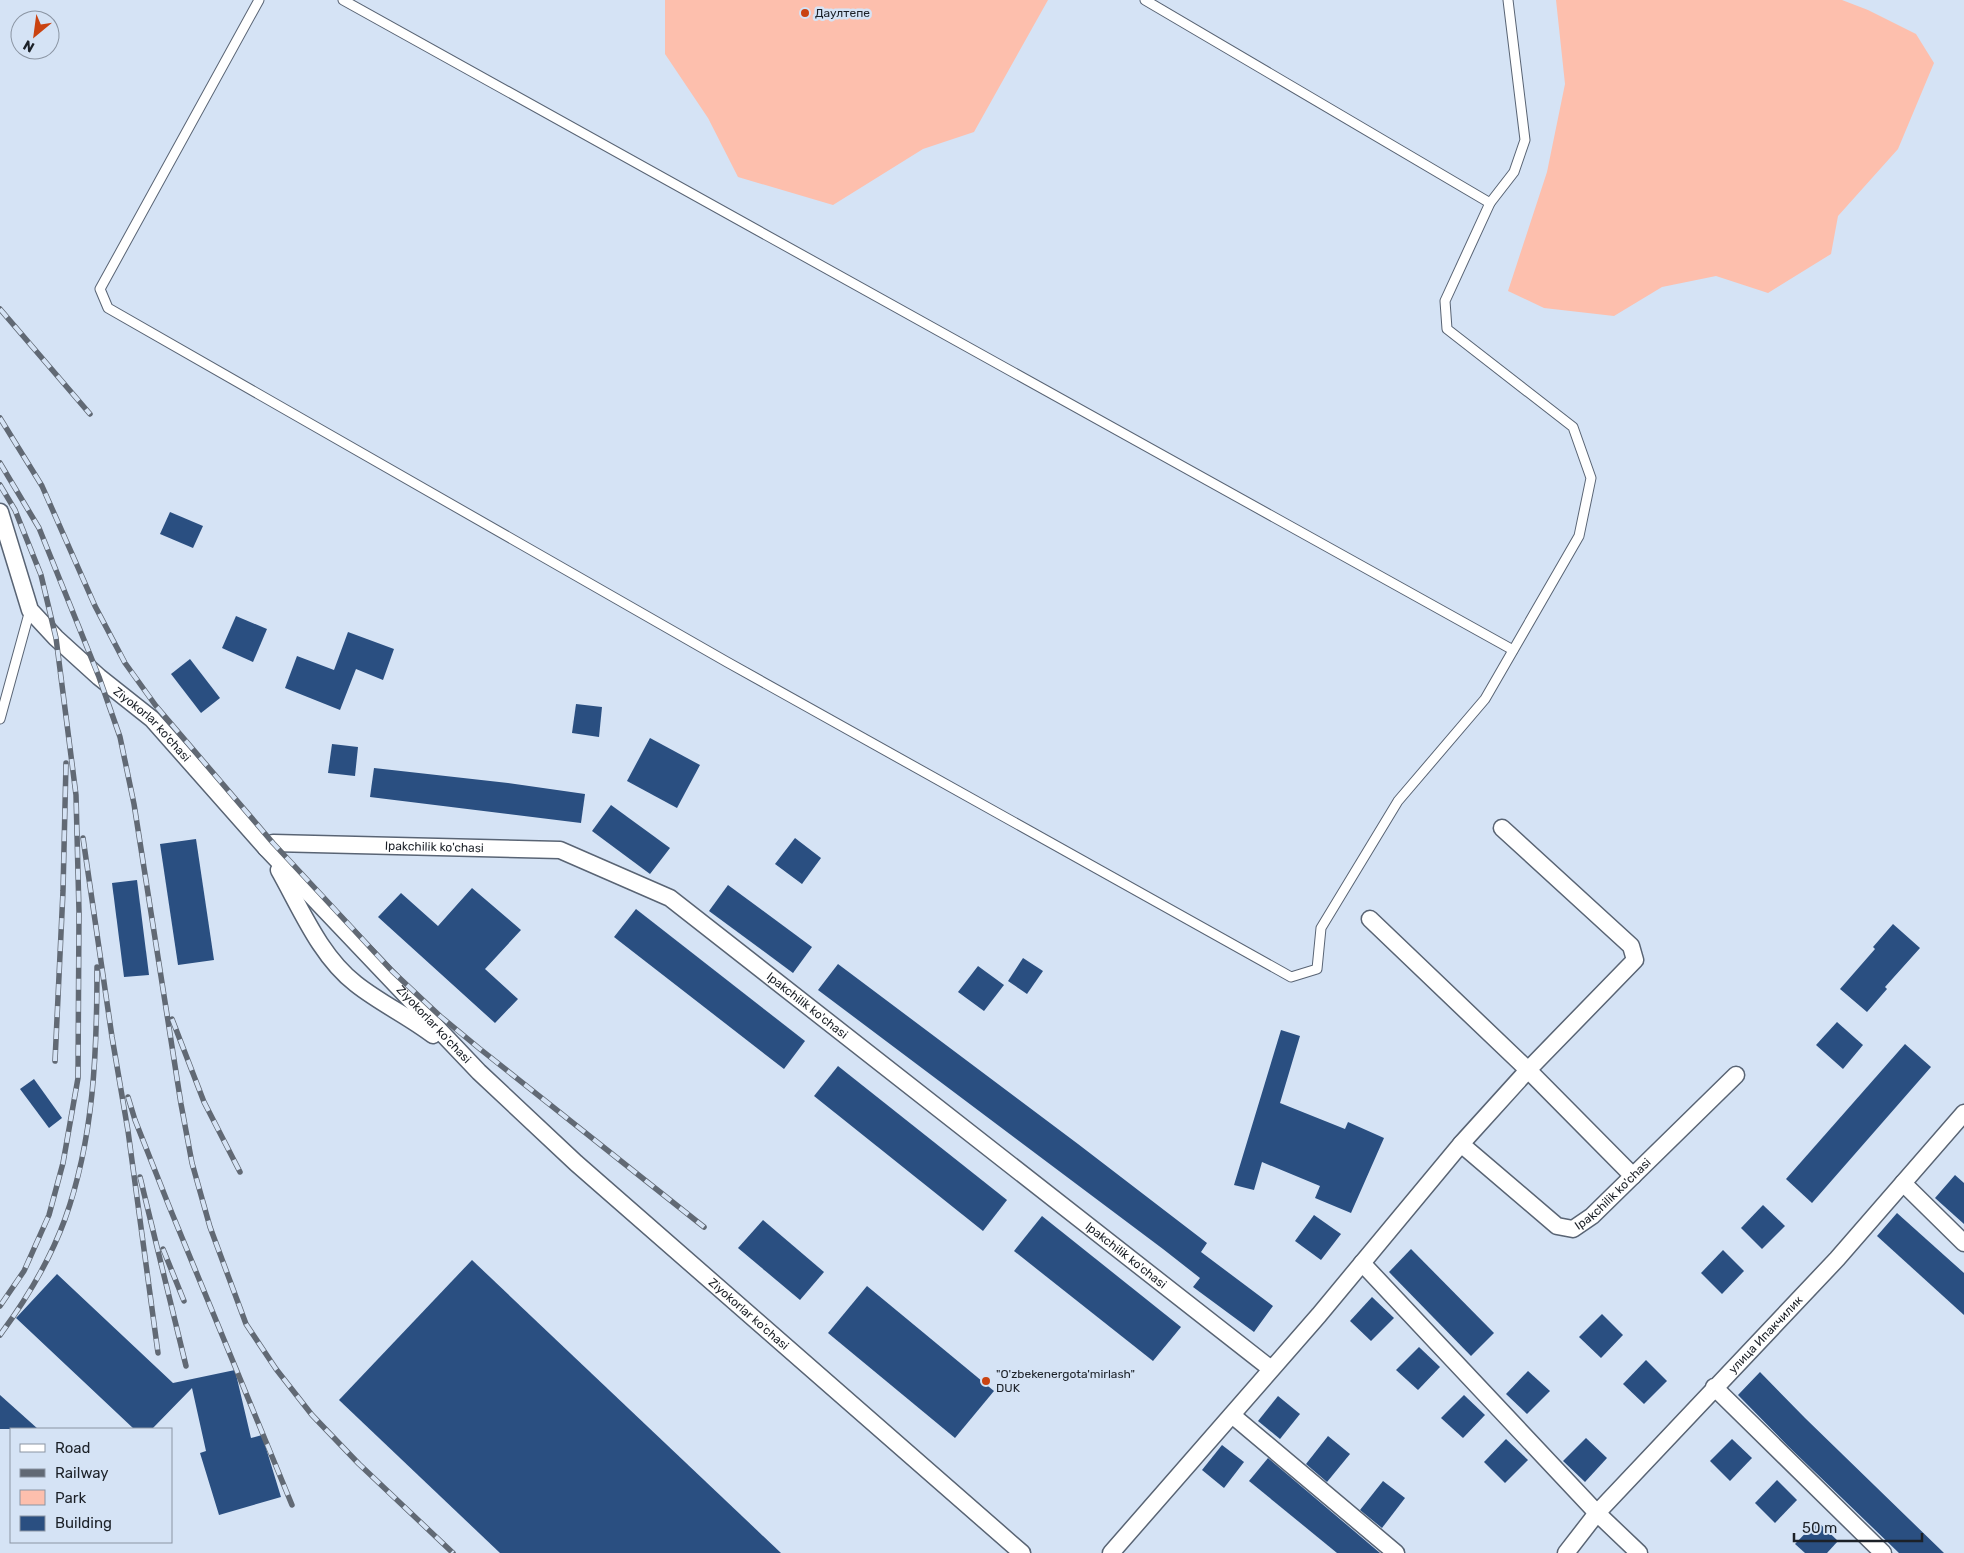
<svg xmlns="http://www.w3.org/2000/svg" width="1964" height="1553" viewBox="0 0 1964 1553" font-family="Rubik,sans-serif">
	<rect width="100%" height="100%" fill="#d5e3f5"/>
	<!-- green -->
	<g fill="#fdbfad">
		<polygon points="665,0 1048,0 974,132 923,149 833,205 738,177 708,118 665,54"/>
		<polygon points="1556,0 1842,0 1868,10 1916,34 1934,63 1898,149 1838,216 1831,254 1768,293 1716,276 1662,287 1614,316 1544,308 1508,291 1547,172 1565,84"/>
	</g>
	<!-- building -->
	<g fill="#2a4f81">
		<polygon points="170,512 203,526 193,548 160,534"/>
		<polygon points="236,616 267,629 253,662 222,648"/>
		<polygon points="348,632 394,649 383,680 356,669 340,710 285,688 297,656 334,670"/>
		<polygon points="190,659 220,698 201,713 171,674"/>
		<polygon points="576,704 602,707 599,737 572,733"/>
		<polygon points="650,738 700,765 677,808 627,781"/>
		<polygon points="332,744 358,747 355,776 328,773"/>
		<polygon points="374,768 508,783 585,794 581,823 370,797"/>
		<polygon points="611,805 670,848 650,874 592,831"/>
		<polygon points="795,838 821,858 802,884 775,864"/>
		<polygon points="196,839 214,960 178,965 160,844"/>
		<polygon points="137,880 149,975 124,977 112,883"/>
		<polygon points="728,885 812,947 793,973 709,911"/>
		<polygon points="472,888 521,930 485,969 518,999 495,1023 378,917 401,893 438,926"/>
		<polygon points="636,909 805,1041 784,1069 614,937"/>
		<polygon points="1893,924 1920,948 1885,987 1887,989 1867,1012 1840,989 1875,949 1873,947"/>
		<polygon points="1023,958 1043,971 1027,994 1008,981"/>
		<polygon points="838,964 1078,1144 1207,1243 1201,1252 1273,1306 1254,1332 1193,1287 1200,1278 1163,1249 818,990"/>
		<polygon points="978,966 1004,985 984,1011 958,992"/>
		<polygon points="1837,1022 1863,1045 1843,1069 1816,1045"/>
		<polygon points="1281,1030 1300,1036 1280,1103 1345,1129 1348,1122 1384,1138 1351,1213 1315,1198 1320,1186 1262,1162 1254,1190 1234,1185"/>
		<polygon points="1905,1044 1931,1067 1812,1203 1786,1179"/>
		<polygon points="838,1066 1007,1200 983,1231 814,1096"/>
		<polygon points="34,1079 62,1118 49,1128 20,1089"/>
		<polygon points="1955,1175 1964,1183 1964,1224 1935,1198"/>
		<polygon points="1763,1205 1785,1226 1762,1249 1741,1228"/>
		<polygon points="1897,1213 1964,1273 1964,1315 1877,1236"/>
		<polygon points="1314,1215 1341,1234 1321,1260 1295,1241"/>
		<polygon points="1042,1216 1181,1327 1153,1361 1014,1251"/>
		<polygon points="763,1220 824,1272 800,1300 738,1248"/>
		<polygon points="1411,1249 1494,1333 1471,1356 1389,1272"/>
		<polygon points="1723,1250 1744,1271 1722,1294 1701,1273"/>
		<polygon points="472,1260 781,1553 500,1553 339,1400"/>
		<polygon points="57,1274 173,1383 235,1370 251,1438 262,1435 281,1497 219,1515 200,1453 206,1451 192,1388 152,1429 134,1429 16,1318"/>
		<polygon points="867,1286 994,1391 955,1438 828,1333"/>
		<polygon points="1372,1297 1394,1318 1371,1341 1350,1321"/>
		<polygon points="1602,1314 1623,1335 1601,1358 1579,1337"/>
		<polygon points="1419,1347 1440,1367 1418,1390 1396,1370"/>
		<polygon points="1646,1360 1667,1381 1644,1404 1623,1384"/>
		<polygon points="1528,1371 1550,1391 1527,1414 1506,1394"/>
		<polygon points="1760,1372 1805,1418 1944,1553 1899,1553 1788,1446 1738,1395"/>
		<polygon points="0,1395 38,1429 0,1429"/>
		<polygon points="1464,1395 1485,1415 1463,1438 1441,1418"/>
		<polygon points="1278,1396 1300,1414 1280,1439 1258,1421"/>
		<polygon points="1328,1436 1350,1454 1327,1482 1306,1464"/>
		<polygon points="1586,1438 1607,1458 1585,1482 1563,1461"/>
		<polygon points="1506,1439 1528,1460 1505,1483 1484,1462"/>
		<polygon points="1732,1439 1752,1458 1730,1481 1710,1461"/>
		<polygon points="1222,1445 1244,1462 1224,1488 1202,1470"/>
		<polygon points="1268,1458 1380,1553 1337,1553 1249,1481"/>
		<polygon points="1777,1480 1797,1500 1775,1523 1755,1503"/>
		<polygon points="1383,1481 1405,1498 1382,1528 1360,1510"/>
		<polygon points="1817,1521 1838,1541 1827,1553 1805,1553 1795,1544"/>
	</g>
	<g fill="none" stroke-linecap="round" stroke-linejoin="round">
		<!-- service casing -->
		<g stroke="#596474" stroke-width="11">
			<g id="service">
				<polyline points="259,0 100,289 108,308 727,662 1291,977 1317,969 1321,928 1398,801 1485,699 1579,536 1591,478 1573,427 1447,329 1445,301 1490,203 1514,172 1525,140 1508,0"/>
				<polyline points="343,0 1513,650"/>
				<polyline points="1145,0 1490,203"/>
				<polyline points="0,719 30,610"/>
			</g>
		</g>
		<!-- minor casing -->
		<g stroke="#596474" stroke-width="19">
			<g id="minor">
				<path id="s1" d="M0,512L30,610L56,638L99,677L152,719L266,848L479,1072L576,1163L1022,1553"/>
				<polyline points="1502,828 1631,946 1635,960 1528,1070 1633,1176"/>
				<path id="s2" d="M266,848L273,843L560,850L670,898L1271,1369"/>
				<path d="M279,870C301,909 320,956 356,984C380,1003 408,1016 433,1035"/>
				<polyline points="1370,919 1528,1070 1461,1144"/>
				<polyline points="1903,1183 1964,1243"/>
				<polyline points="1362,1263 1597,1513 1639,1553"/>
				<polyline points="1714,1387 1883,1553"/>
				<polyline points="1232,1415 1396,1553"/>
				<path id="s3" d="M1111,1553L1319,1315L1461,1144L1557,1226L1573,1229L1592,1216L1736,1075"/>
				<path id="s4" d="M1566,1553L1597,1513L1837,1259L1964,1113"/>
			</g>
		</g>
		<!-- service -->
		<use href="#service" stroke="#fff" stroke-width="9"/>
		<!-- minor -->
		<use href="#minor" stroke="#fff" stroke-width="16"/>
		<!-- rail casing -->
		<g stroke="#616974" stroke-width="5.5">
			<g id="rail">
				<polyline points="0,309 90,414"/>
				<polyline points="0,418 42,486 95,606 125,663 156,706 273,843 392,971 440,1016 480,1049 704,1227"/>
				<polyline points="0,463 39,528 99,677 120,737 134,804 181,1104 192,1163 210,1227 246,1324 276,1369 312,1415 359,1464 453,1553"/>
				<polyline points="0,485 15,510 41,575 56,638 76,795 79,912 78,1078 63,1163 49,1215 24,1271 0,1306"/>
				<polyline points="83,838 112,1037 128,1131 158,1353"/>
				<polyline points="172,1019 204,1102 240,1172"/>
				<polyline points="55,1061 63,891 66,763"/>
				<polyline points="128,1097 135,1120 169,1206 292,1505"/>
				<polyline points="140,1177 186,1366"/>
				<polyline points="163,1249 184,1301"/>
				<path d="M0,1335C26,1300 50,1260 65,1219C94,1138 97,1052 97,967"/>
			</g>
		</g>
		<!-- rail -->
		<use href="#rail" stroke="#d5e3f5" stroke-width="4" stroke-dasharray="11" stroke-linecap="butt"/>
	</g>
	<!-- markers -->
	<g fill="#ca4311" stroke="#d5e3f5" stroke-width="2">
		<circle cx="805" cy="13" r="5"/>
		<circle cx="986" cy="1381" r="5"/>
	</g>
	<g text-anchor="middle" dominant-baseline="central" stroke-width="5" stroke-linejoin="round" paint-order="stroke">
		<!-- poi labels -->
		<g font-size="12" fill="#1c2128" stroke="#d5e3f5" text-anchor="start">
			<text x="815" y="13">Даултепе</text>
			<text x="996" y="1374">"O'zbekenergota'mirlash"<tspan x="996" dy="14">DUK</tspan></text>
		</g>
		<!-- street labels -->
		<g font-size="12" fill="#1c2128" stroke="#d5e3f5">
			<text stroke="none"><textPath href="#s1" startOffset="270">Ziyokorlar ko'chasi</textPath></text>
			<text stroke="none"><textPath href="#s2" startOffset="170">Ipakchilik ko'chasi</textPath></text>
			<text stroke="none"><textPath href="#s2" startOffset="590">Ipakchilik ko'chasi</textPath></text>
			<text stroke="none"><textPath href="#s1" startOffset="682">Ziyokorlar ko'chasi</textPath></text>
			<text stroke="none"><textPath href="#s3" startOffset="734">Ipakchilik ko'chasi</textPath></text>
			<text stroke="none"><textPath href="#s2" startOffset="995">Ipakchilik ko'chasi</textPath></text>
			<text stroke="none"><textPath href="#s1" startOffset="1110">Ziyokorlar ko'chasi</textPath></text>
			<text stroke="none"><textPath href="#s4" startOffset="296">улица Ипакчилик</textPath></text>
		</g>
	</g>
	<!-- legend -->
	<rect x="10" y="1428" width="162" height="115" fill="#d5e3f5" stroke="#8b95a3"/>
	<rect x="20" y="1444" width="25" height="8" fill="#ffffff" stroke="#8b95a3"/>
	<text x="55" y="1453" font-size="15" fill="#1c2128">Road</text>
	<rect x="20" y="1469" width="25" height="8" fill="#616974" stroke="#8b95a3"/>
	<text x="55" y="1478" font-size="15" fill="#1c2128">Railway</text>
	<rect x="20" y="1490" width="25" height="15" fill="#fdbfad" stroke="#8b95a3"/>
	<text x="55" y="1503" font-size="15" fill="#1c2128">Park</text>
	<rect x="20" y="1516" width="25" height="15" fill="#2a4f81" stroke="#8b95a3"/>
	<text x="55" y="1528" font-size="15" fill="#1c2128">Building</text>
	<!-- north arrow -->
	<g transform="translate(35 35) rotate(209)"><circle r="24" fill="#d5e3f5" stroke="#8b95a3"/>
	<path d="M0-4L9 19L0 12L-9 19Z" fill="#ca4311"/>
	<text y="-8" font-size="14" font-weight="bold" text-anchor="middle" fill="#1c2128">N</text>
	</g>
	<!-- scale -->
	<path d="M1794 1533v8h128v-8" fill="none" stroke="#1c2128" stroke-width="2.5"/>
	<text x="1802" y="1533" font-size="15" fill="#1c2128" stroke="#d5e3f5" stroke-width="4" paint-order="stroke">50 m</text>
</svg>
